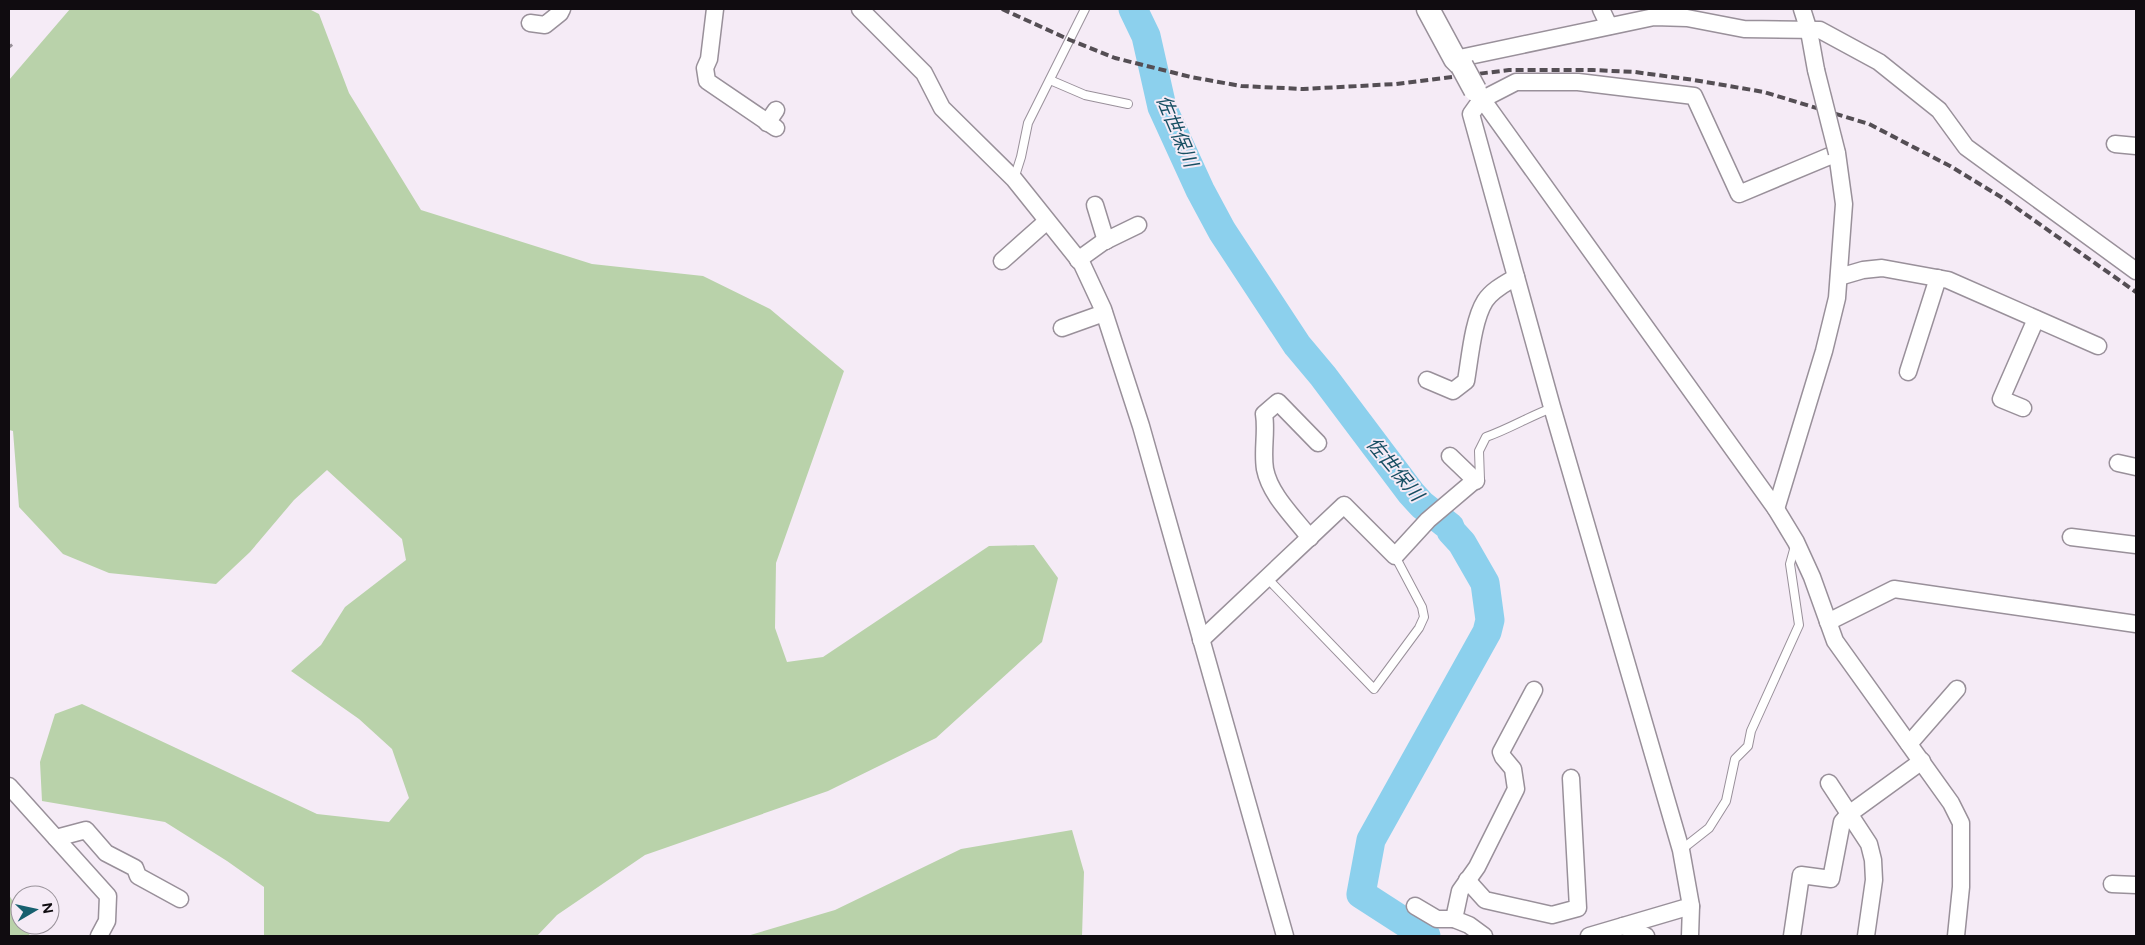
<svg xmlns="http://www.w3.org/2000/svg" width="2145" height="945" viewBox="0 0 2145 945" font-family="Figtree,'Noto Sans JP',sans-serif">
	<rect width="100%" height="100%" fill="#f5ebf6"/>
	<!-- green -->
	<g fill="#b9d2aa">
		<polygon points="70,9 309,9 319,14 349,93 421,210 592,264 703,276 770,309 844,371 776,563 775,628 787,662 823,657 989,546 1034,545 1058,578 1042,642 936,738 828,791 645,855 557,915 537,936 264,936 264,887 227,861 165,822 42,801 40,762 55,714 82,704 317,814 389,822 409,798 392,749 359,719 291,671 321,645 345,607 406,560 402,539 327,470 294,500 250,552 216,584 109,573 63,554 19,507 13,431 9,430 9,80"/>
		<polygon points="1072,830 1084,872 1082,936 747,936 835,910 961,849"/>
		<polygon points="9,895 20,913 20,925 25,925 30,936 9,936"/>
	</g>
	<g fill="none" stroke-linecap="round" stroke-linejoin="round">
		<!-- river -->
		<polyline stroke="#8cd0ed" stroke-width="29" points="1133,9 1146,36 1162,107 1200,190 1222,231 1297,345 1323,376 1411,493 1422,505 1450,527 1451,531 1462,543 1485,583 1490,620 1487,632 1371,840 1361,894 1426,936"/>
		<!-- lane casing -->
		<g stroke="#99909a" stroke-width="10">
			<g id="lane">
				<polyline points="1050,80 1085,95 1128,104"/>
				<polyline points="1014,179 1021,157 1028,123 1085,9"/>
				<path d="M1476,481L1480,480L1479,451L1486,437C1509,429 1530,416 1552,408"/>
				<polyline points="1267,578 1374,689 1419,628 1424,617 1422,607 1395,556"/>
				<polyline points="1681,850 1709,828 1726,801 1735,759 1748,746 1751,731 1799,625 1790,564 1795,546"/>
			</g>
		</g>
		<!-- street casing -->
		<g stroke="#99909a" stroke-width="19">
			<g id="street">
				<polyline points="715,9 709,59 705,68 707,81 776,128"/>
				<polyline points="860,9 924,73 942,108 1014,179 1082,264 1103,309 1141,426 1285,936"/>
				<polyline points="1601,9 1609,26"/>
				<polyline points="1802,9 1809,31 1816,70"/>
				<polyline points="530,23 545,25 560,13 562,9"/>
				<polyline points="1455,59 1654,17 1687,18 1744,29 1820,30 1879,62 1939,110 1966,147 2136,271"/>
				<polyline points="1477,92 1776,509 1796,542 1812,577 1835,641 1951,803 1961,823 1961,887 1956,936"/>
				<polyline points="767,123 776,110"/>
				<polyline points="2115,144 2136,146"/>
				<polyline points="1095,205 1106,241"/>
				<polyline points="1078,260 1103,242 1138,225"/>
				<polyline points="1002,261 1047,221"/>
				<polyline points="1839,277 1863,270 1882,268 1948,280 2098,346"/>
				<polyline points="1062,328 1104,313"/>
				<polyline points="1908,372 1938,278"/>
				<path d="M1427,380L1453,391L1466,381C1470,358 1473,320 1485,301C1492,290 1506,283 1516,277"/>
				<polyline points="2023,408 2001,399 2036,319"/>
				<polyline points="1450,456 1476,481"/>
				<polyline points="2118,463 2136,467"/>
				<polyline points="2071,537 2136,545"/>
				<path d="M1310,538C1294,517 1270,495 1265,469C1262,450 1267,432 1264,414L1278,402L1318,443"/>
				<polyline points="1828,622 1894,589 2136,624"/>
				<polyline points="1201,640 1344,505 1395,556 1428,520 1474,481"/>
				<polyline points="1909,744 1957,689"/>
				<polyline points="1829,783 1869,844 1873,860 1874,880 1866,936"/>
				<polyline points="9,786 108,896 107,921 99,936"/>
				<polyline points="56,838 86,830 106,853 135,868 138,876 180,899"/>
				<polyline points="1467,880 1485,900 1552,915 1578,908 1571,778"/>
				<polyline points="2112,884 2136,885"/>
				<polyline points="1415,906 1437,919 1454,919"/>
				<polyline points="1623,926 1646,936"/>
				<polyline points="1484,936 1469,925 1454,919 1460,891 1477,867 1516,789 1513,769 1503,757 1501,752 1534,690"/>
				<polyline points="1589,936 1691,906 1681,850 1552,407 1471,114 1481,100 1516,82 1578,82 1694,96 1739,194 1837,153 1844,204 1837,298 1824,351 1776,509"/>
				<polyline points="1690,936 1691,906"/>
				<polyline points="1792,936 1801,875 1831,879 1842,822 1849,814 1922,761"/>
			</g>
		</g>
		<!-- secondary casing -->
		<g stroke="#99909a" stroke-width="25">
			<polyline id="secondary" points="1428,9 1455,59 1462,66"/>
		</g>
		<!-- path -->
		<polyline stroke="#978f97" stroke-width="3" stroke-dasharray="4 4" stroke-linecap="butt" points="9,47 13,44"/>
		<!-- lane -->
		<use href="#lane" stroke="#fff" stroke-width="8"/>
		<!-- street -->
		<use href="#street" stroke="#fff" stroke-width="16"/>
		<!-- secondary -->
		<use href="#secondary" stroke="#fff" stroke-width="22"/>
		<!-- rail -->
		<polyline stroke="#544e54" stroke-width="4" stroke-dasharray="8 4" stroke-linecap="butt" points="1002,9 1070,40 1115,58 1191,77 1241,86 1303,89 1396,84 1509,70 1593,70 1635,72 1694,80 1764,92 1869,124 1950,166 2001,197 2136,292"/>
		<!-- street-bridge casing -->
		<g stroke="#99909a" stroke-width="19" stroke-linecap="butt">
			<polyline id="street-bridge" points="1816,70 1837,153"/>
		</g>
		<!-- secondary-bridge casing -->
		<g stroke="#99909a" stroke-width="25" stroke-linecap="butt">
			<polyline id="secondary-bridge" points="1462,66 1475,90"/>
		</g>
		<!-- street-bridge -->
		<use href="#street-bridge" stroke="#fff" stroke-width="16"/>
		<!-- secondary-bridge -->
		<use href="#secondary-bridge" stroke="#fff" stroke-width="22"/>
	</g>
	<g text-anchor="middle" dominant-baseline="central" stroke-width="4" stroke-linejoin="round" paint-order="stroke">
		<!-- water labels -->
		<g font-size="19" font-style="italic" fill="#174f63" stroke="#f5ebf6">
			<text transform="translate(1177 131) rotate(67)">佐世保川</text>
			<text transform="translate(1395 469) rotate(50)">佐世保川</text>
		</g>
	</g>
	<!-- border -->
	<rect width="2145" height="945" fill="none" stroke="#100c10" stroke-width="20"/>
	<!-- north arrow -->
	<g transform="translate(35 910) rotate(81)"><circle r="24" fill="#f5ebf6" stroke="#99929a"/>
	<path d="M0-4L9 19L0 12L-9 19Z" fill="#17606f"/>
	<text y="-8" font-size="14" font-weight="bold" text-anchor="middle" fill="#100c10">N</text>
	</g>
</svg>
